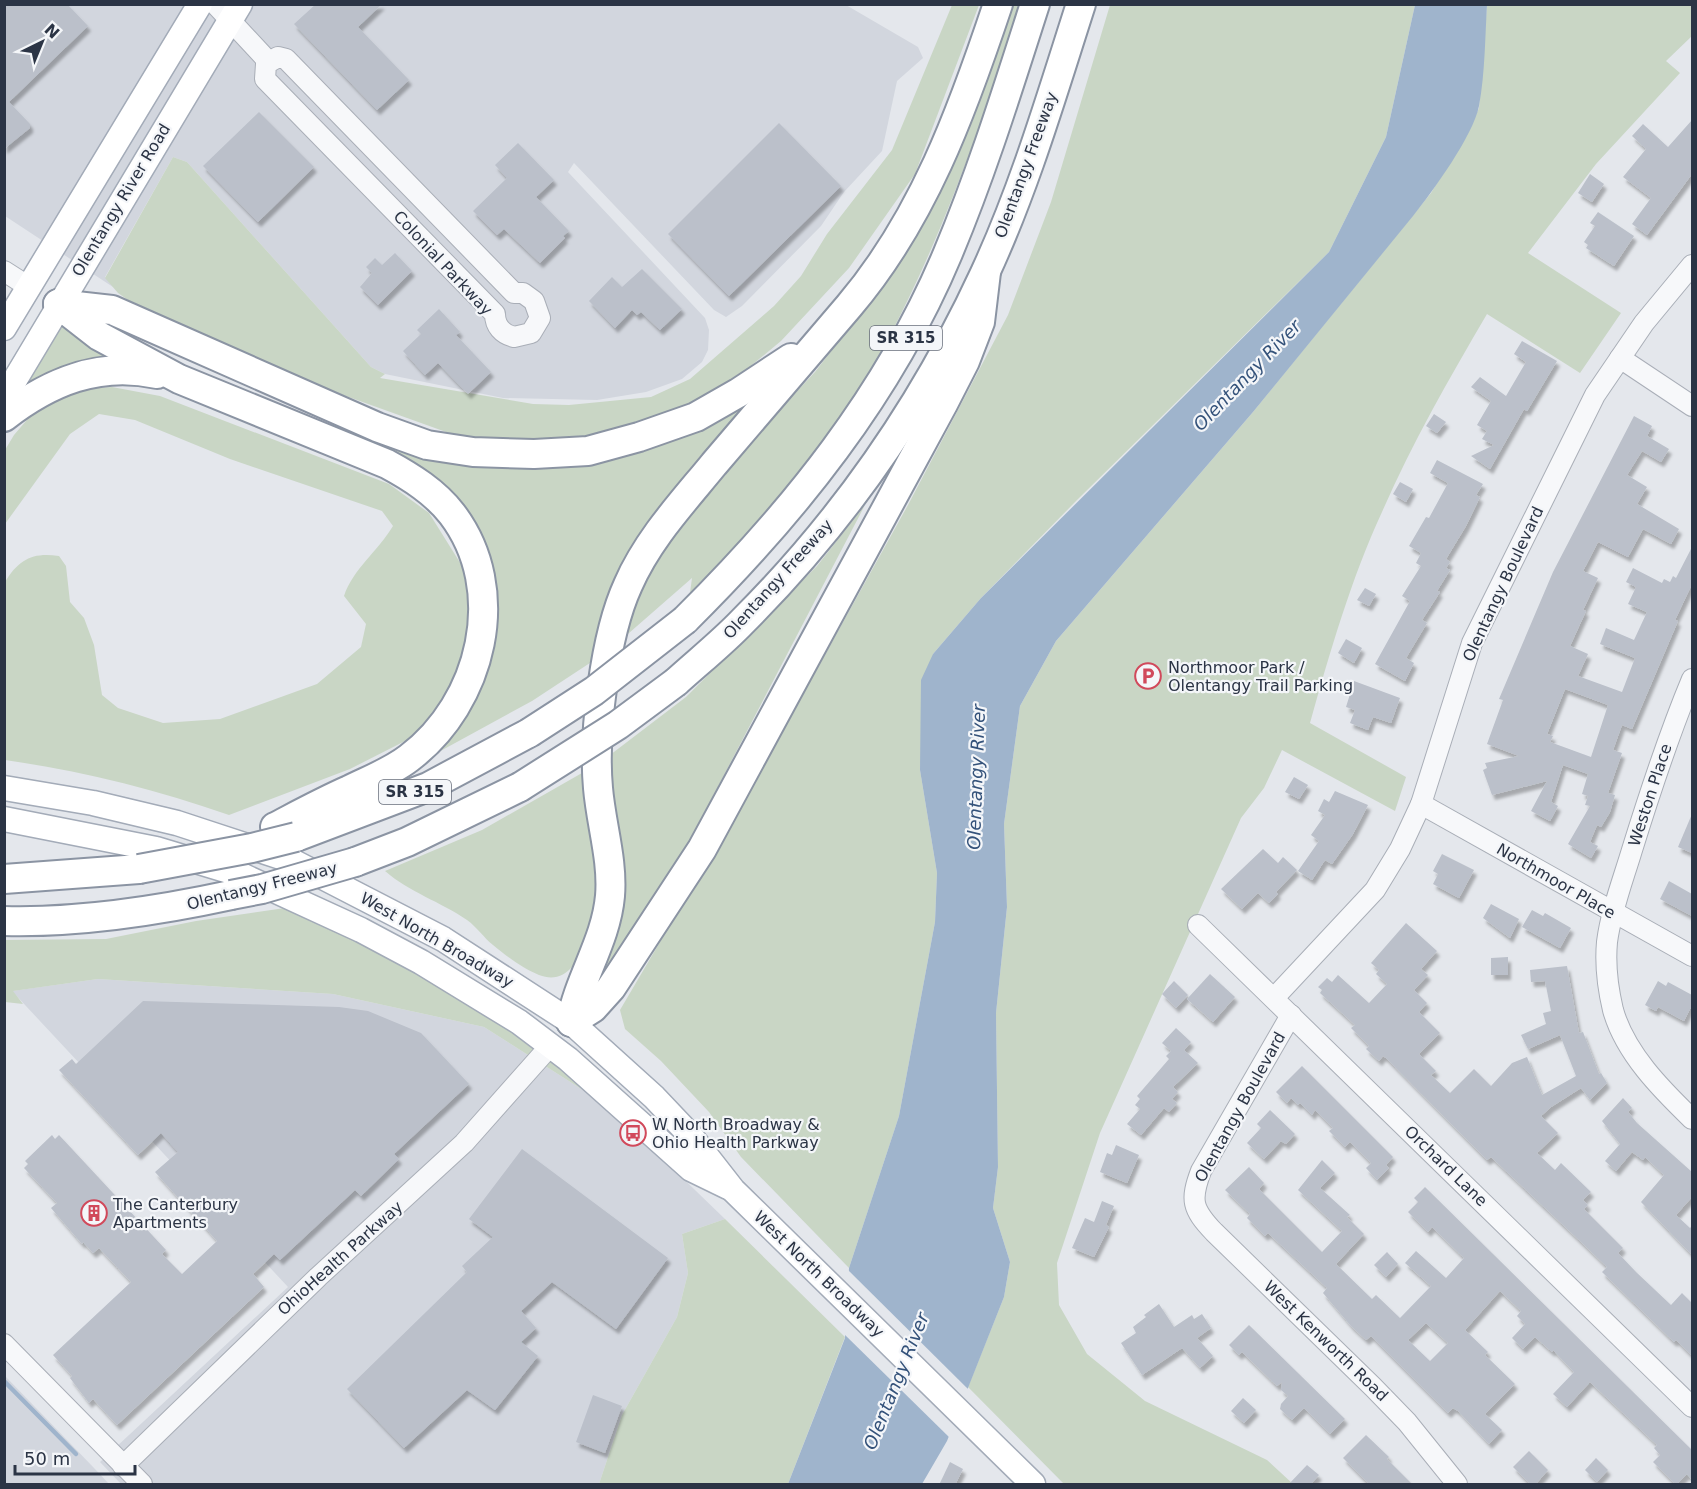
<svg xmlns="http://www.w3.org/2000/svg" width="1697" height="1489" viewBox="0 0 1697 1489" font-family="'DejaVu Sans',sans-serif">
	<defs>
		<filter id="shadow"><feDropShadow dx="3" dy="5" stdDeviation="1.5" flood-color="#0004"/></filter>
	</defs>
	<rect width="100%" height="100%" fill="#e4e7ec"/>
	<!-- built -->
	<g fill="#d2d6de">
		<polygon points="4,5 846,5 918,47 923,58 897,81 882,151 844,192 821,226 742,306 726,317 714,310 574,163 568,172 705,318 709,330 708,350 702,362 682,379 646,392 597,400 503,398 385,374 371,367 187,162 173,157 105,277 113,287 5,216"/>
		<polygon points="98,979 333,994 484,1027 608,1106 725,1219 682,1234 688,1273 677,1317 622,1415 599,1484 121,1484 100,1462 288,1287 12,991"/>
		<polygon points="5,1376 94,1468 109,1484 5,1484"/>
	</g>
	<!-- green -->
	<g fill="#c9d6c5">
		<polygon points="952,5 979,5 915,174 849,268 781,341 747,369 711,393 664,415 574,441 509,441 460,437 318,386 128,300 118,293 105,278 173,157 187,162 371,367 385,374 380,378 533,404 569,405 651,397 690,379 774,306 801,276 827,234 892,150"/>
		<path d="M1013,5H1021C973,149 924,292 840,421C799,483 742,540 690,593L692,578L621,640L651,565L732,461L815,372L872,298L935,199L973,120Z"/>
		<polygon points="1110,5 1415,5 1386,137 1329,252 1077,500 981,598 933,654 920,770 937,873 935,922 899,1116 849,1268 741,1157 709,1112 661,1061 625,1029 620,1010 761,770 908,505 1008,315 1051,202"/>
		<path d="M1487,5H1692V36L1666,61L1680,73L1596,164L1528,253L1621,313L1580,373L1487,314C1449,379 1412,443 1382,512C1352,576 1329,655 1310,723L1406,777L1395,811L1282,750L1264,788L1241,818L1100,1133L1057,1263L1059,1305L1087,1354L1145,1401L1267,1460L1293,1484H1064L968,1387L1004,1297L1010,1262L993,1208L998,1167L996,1013L1007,907L1004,824L1020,706L1056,641L1253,412L1431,193L1466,136L1479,108Z"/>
		<polygon points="61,325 128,362 26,385"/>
		<path d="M112,387L160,396L389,484L429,513L464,569L470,601V629L463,665L433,717L407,740L350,769L229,815C155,789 82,771 5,760V582C19,559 33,552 59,556L66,566L70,602L84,618L94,645L102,695L118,708L163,723L220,719L317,684L361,647L366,624L344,596C353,569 378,551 393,526L382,511L230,459L135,420L99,414L70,434L5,524V450L14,435L38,407L71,390Z"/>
		<polygon points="761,389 712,453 596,659 532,701 424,760 492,581 379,449 384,440 490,464"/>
		<polygon points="865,505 688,844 632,941 600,985 595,981 610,955 623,902 610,755 686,697 817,566"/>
		<path d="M582,773C587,804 595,837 597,868C599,898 587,994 539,975C524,969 506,956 493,945C484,938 477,927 467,920C441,902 409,892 385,871L482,830Z"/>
		<polygon points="285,908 331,926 402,963 539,1048 608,1106 484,1027 333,994 98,979 13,991 23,1004 5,1002 4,940 106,939 196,921"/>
		<polygon points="725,1219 845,1337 788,1484 599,1484 622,1415 677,1317 688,1273 682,1234"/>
	</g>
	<!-- water -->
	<path fill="#9fb4cc" d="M1415,5H1487C1485,38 1485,73 1479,106C1473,136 1433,191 1413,216L1253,412L1056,641L1020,706L1004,824L1007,907L996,1013L998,1167L993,1208L1010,1262L1004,1297L947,1441L922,1484H788L845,1338L849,1268L899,1116L935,922L937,873L920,770L921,680L933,654L981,598L1329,252L1386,137Z"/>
	<!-- pier -->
	<polygon fill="#e4e7ec" points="846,1268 970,1391 951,1439 842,1332"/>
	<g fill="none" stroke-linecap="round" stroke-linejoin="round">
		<!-- stream -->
		<polyline stroke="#9fb4cc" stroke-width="4.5" points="4,1381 76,1454"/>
	</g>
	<!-- building -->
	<g fill="#bbc0ca" fill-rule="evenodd" filter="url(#shadow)">
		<polygon points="4,4 67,4 88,26 9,102 30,124 30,128 4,149"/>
		<polygon points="316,4 382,4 358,27 409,80 377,110 294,24"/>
		<polygon points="259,112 314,167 258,222 203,166"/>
		<polygon points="1692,120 1692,174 1647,235 1632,224 1651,198 1623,177 1646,149 1632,136 1643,124 1668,147"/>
		<polygon points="779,123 841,186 729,296 668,234"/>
		<polygon points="518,143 554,180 536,197 569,231 563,236 565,238 540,263 504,229 497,235 473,211 507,178 495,165"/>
		<polygon points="1590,174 1604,184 1592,202 1578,193"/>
		<polygon points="1598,212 1634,236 1614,266 1586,248 1588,245 1584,242 1595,226 1590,223"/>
		<polygon points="395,253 412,271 378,305 360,287 372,273 366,267 375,258 382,265"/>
		<polygon points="642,269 682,309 660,330 641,312 637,315 632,310 615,328 589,301 612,277 622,287"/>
		<polygon points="439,309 460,332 456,335 491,372 468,394 438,363 425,375 403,351 421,334 417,330"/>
		<polygon points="1522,341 1557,361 1527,411 1524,409 1490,469 1471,456 1494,445 1482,439 1487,431 1477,425 1491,401 1471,387 1480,377 1506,396 1526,362 1514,354"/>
		<polygon points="1434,414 1446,422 1437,433 1426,426"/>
		<path d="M1634,416L1652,426L1647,436L1669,449L1661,462L1642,451L1627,475L1647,487L1637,504L1679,529L1671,544L1643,529L1628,557L1598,542L1583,571L1598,578L1583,610L1586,611L1570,646L1588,654L1578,676L1622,692L1635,658L1600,644L1606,628L1634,640L1647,612L1628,604L1636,587L1626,582L1633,568L1662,583L1664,579L1670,582L1673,576L1676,578L1692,547V584L1675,620L1678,621L1632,729L1622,725L1613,750L1622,753L1608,793L1615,795L1610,812L1601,827L1597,825L1590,842L1598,846L1591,858L1568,844L1590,806L1585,805L1588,796L1582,794L1588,774L1563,765L1551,802L1558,806L1550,821L1531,811L1547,781L1492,795L1483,770L1487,768L1485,763L1519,756L1487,744L1503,700L1499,699L1553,572ZM1565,689L1608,705L1591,757L1550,742L1553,736L1547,734Z"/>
		<polygon points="1437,460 1483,484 1476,495 1480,497 1466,526 1446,559 1450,562 1446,568 1450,570 1437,591 1440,592 1422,620 1427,623 1406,658 1414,663 1405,681 1375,664 1410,601 1402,596 1421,566 1416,563 1421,553 1409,546 1426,517 1429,518 1448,483 1430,473"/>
		<polygon points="1400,482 1413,489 1406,502 1393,494"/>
		<polygon points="1365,588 1376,594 1369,606 1357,600"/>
		<polygon points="1346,639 1362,648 1354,663 1338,653"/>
		<polygon points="1354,681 1400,698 1391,723 1373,717 1368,730 1350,723 1355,710 1346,707"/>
		<polygon points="1294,777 1308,785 1299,799 1285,792"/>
		<polygon points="1335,791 1368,805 1353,834 1332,864 1325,860 1312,880 1298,871 1319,841 1311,835 1325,815 1318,811 1324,799 1329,802"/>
		<polygon points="1692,814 1692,853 1678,847"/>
		<polygon points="1263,849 1278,863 1283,857 1297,870 1276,892 1278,894 1269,903 1258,893 1242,909 1221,889"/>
		<polygon points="1442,854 1474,870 1459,898 1433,884 1438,874 1433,871"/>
		<polygon points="1669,881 1692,894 1692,916 1660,899"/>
		<polygon points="1491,904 1519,919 1510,938 1483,918"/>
		<polygon points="1532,910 1543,916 1545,913 1571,928 1560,948 1522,927"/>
		<polygon points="1406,923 1437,951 1421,969 1428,975 1414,990 1427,1003 1419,1012 1440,1033 1419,1054 1436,1071 1431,1075 1450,1093 1474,1069 1491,1086 1512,1063 1527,1057 1542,1095 1576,1076 1560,1035 1528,1049 1521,1035 1546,1024 1543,1013 1551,1011 1545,981 1531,982 1530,970 1567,966 1579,1033 1583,1032 1599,1074 1601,1073 1607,1083 1590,1100 1581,1088 1551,1107 1541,1116 1558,1133 1537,1153 1555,1170 1561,1163 1591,1192 1583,1200 1588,1205 1584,1209 1623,1248 1618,1253 1636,1272 1671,1305 1682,1293 1692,1303 1692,1356 1676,1340 1674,1342 1602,1272 1607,1267 1580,1241 1491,1157 1487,1160 1386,1058 1383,1056 1379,1061 1366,1049 1369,1046 1351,1028 1355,1025 1320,993 1322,990 1318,987 1327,978 1332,982 1338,975 1369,1003 1387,984 1376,974 1379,970 1371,963"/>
		<polygon points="1508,957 1508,975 1491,975 1491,958"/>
		<polygon points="1210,974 1235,997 1213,1022 1187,999"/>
		<polygon points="1174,981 1188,995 1176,1008 1162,994"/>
		<polygon points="1658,981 1666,986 1668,982 1692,995 1692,1005 1684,1021 1658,1007 1656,1011 1645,1005"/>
		<polygon points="143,1001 339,1007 368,1011 421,1033 469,1084 394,1154 399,1159 361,1196 355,1190 280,1260 274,1254 253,1274 264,1287 117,1425 93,1399 89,1403 70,1378 72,1376 53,1355 131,1282 99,1248 93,1253 83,1242 82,1244 51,1208 57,1203 24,1168 28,1164 25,1161 52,1135 55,1139 59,1135 166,1250 162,1254 182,1274 217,1241 155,1172 178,1152 161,1133 138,1155 59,1070 72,1059 76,1064"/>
		<polygon points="1176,1028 1191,1042 1184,1050 1198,1063 1173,1087 1178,1092 1172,1099 1177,1103 1169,1112 1164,1108 1141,1135 1127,1124 1140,1109 1135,1105 1140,1099 1137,1096 1169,1059 1166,1056 1171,1051 1162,1043"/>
		<polygon points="1302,1066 1393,1157 1386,1165 1389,1168 1377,1180 1366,1168 1371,1163 1350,1142 1345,1147 1329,1131 1333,1128 1315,1110 1312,1115 1300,1103 1298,1105 1291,1098 1287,1103 1276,1092"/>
		<polygon points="1623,1098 1632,1108 1628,1112 1637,1123 1692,1172 1692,1197 1676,1215 1690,1228 1692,1226 1692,1255 1641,1202 1664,1175 1645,1157 1643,1160 1632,1152 1616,1171 1605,1161 1620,1144 1602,1121"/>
		<polygon points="1270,1110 1295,1134 1286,1144 1281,1141 1264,1159 1247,1143 1261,1128 1257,1124"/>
		<polygon points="1116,1145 1139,1155 1127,1183 1100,1172 1107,1153 1112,1155"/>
		<polygon points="522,1149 668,1258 616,1329 552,1282 521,1311 536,1328 521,1342 538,1356 495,1410 467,1390 404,1448 347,1389 467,1272 462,1266 493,1237 469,1219"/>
		<path d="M1322,1160L1335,1173L1320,1188L1350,1215L1347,1217L1364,1234L1336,1264L1372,1299L1376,1295L1400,1318L1431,1286L1405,1263L1416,1251L1446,1278L1464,1258L1432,1227L1428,1232L1408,1212L1418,1202L1414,1198L1425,1187L1692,1450V1480L1687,1474L1676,1485L1653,1462L1660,1455L1654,1448L1657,1445L1590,1382L1567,1407L1553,1394L1574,1372L1553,1350L1552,1352L1535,1337L1523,1349L1512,1338L1525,1324L1517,1316L1521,1311L1500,1291L1465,1330L1488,1352L1485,1355L1515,1384L1485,1414L1502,1430L1489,1444L1458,1411L1453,1408L1448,1413L1371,1336L1366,1340L1351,1326L1323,1293L1327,1288L1268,1233L1265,1236L1247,1218L1250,1214L1225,1190L1249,1167L1264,1183L1259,1189L1322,1252L1342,1231L1298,1190ZM1426,1323L1448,1343L1430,1361L1408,1340Z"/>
		<polygon points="1102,1201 1114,1206 1106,1225 1109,1227 1094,1257 1072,1248 1085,1218 1094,1222"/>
		<polygon points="1387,1252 1398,1264 1386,1277 1374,1265"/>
		<polygon points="1159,1304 1174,1327 1192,1315 1194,1319 1202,1314 1211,1328 1197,1338 1213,1356 1200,1368 1182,1348 1142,1375 1121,1343 1136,1333 1133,1327 1146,1317 1144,1315"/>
		<polygon points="1249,1325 1345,1419 1330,1434 1304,1408 1292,1420 1280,1409 1281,1404 1288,1396 1281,1390 1282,1382 1277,1386 1242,1352 1239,1355 1229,1345"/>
		<polygon points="593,1395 622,1406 605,1453 576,1442"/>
		<polygon points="1243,1398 1256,1410 1244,1423 1231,1411"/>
		<polygon points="1366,1435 1389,1457 1387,1459 1413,1485 1370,1485 1343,1458"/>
		<polygon points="1529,1451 1548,1470 1535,1485 1531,1485 1513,1467"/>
		<polygon points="1596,1458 1608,1470 1597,1482 1585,1470"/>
		<polygon points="950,1462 963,1469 955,1485 939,1485"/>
		<polygon points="1307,1465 1319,1475 1310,1485 1288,1485"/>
	</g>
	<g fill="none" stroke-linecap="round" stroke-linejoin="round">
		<!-- minor casing -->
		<g stroke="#a9aeb7" stroke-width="22">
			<g id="minor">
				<polyline points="215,4 268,61"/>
				<path d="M278,57L286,59L514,293H523L534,301L540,318L531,333L514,337C502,334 495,326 495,314L265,79L266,64Z"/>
				<polyline points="4,271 29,287"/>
				<polyline points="1620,358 1692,406"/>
				<path d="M1692,679C1669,734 1650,792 1632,850C1623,880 1611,911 1607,942C1605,964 1608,989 1613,1010C1625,1053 1661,1089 1692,1119"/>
				<polyline points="1421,804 1692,956"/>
				<polyline points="1198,925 1692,1407"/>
				<polyline points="1274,998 1375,890 1400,849 1421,804 1472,643 1595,395 1644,323 1692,265"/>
				<path d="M1291,1015L1201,1171C1190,1200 1192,1209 1214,1232L1373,1387L1407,1422L1457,1484"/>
				<polyline points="4,1344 142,1484"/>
				<polyline points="123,1466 318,1277 464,1143 551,1045"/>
			</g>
		</g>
		<!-- major casing -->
		<g stroke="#a3abb8" stroke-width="27">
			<g id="major">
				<polyline points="4,328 200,4"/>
				<polyline points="4,398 240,4"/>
				<polyline points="4,788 93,803 177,823 290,860 443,939 571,1022 654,1097 690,1135 733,1190 1033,1484"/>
				<polyline points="4,819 156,849 239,874 361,930 421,962 519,1022 568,1059 691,1169 728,1187"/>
			</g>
		</g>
		<!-- highway casing -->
		<g stroke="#8b94a3" stroke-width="32">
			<g id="highway">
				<path d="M58,304L99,336L179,379L387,464C411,477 435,492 452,514C510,590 482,703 409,758C391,772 369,780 349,790C324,801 300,814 275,827"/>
				<polyline points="58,304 112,310 377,427 427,445 473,452 534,454 588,451 639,437 696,417 738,393 791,358"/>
				<path d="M4,417C49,382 99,361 157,374"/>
				<path d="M685,620C793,513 889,394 948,253C982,172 1008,88 1035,4"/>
				<path d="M676,682C698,662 722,643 743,621C844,520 925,403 985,273C1025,187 1052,94 1081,4"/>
				<polyline points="296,837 428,787 529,733"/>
				<polyline points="355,862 407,842 520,787"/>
				<polyline points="4,879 139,869"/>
				<path d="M4,921C80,923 157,911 231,895"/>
				<path d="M571,1022C579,978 606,941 610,896C613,860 601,824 598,788C593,733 605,635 628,585C648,539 683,502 714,464C759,411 804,359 849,306C923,219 962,112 998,4"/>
				<polyline points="571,1022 593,1008 611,988 702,849 943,404 965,361 980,322 986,272"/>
			</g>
		</g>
		<!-- minor -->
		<use href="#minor" stroke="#f7f8fa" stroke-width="20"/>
		<!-- major -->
		<use href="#major" stroke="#fff" stroke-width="24"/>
		<!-- highway -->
		<use href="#highway" stroke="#fff" stroke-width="28"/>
		<!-- highway-bridge casing -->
		<g stroke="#8b94a3" stroke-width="32" stroke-linecap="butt">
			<g id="highway-bridge">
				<polyline points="529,733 594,691 685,620"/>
				<polyline points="520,787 618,725 676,682"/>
				<polyline points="139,869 252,848 296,837"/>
				<polyline points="231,895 262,889 355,862"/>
			</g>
		</g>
		<!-- highway-bridge -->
		<use href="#highway-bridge" stroke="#fff" stroke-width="28"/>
	</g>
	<!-- icons -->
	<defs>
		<g id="parking-ring" transform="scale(1.35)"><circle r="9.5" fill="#f4f6f9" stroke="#d1495b" stroke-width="1.5"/><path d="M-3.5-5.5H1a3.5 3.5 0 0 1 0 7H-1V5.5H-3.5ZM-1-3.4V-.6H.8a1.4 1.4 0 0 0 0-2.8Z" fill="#d1495b"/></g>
		<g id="bus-ring" transform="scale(1.35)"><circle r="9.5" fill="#f4f6f9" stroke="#d1495b" stroke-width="1.5"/><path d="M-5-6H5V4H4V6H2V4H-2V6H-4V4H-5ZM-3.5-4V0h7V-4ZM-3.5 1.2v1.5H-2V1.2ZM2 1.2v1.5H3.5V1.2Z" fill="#d1495b"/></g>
		<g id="building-ring" transform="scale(1.35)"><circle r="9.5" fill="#f4f6f9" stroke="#d1495b" stroke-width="1.5"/><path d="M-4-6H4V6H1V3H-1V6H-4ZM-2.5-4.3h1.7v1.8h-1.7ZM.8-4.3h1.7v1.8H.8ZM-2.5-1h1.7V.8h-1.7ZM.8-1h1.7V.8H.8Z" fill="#d1495b"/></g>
	</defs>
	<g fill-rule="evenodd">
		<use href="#parking-ring" x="1148" y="676"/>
		<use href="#bus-ring" x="633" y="1133"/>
		<use href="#building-ring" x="94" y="1213"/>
	</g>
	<g text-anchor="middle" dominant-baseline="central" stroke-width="4.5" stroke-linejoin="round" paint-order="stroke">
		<!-- shield labels -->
		<g fill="#f4f6f9" stroke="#676e7b" stroke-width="1.5">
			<rect x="870" y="326" width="72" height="24" rx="4.5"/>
			<rect x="379" y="780" width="72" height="24" rx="4.5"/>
		</g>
		<g font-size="15" font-weight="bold" fill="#2b3445">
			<text x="906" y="338">SR 315</text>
			<text x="415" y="792">SR 315</text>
		</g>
		<!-- street labels -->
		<g font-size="16" fill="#2b3445" stroke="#f4f6f9">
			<text transform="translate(1026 165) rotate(-70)">Olentangy Freeway</text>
			<text transform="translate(121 200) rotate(-59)">Olentangy River Road</text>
			<text transform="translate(443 263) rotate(47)">Colonial Parkway</text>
			<text transform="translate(778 579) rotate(-48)">Olentangy Freeway</text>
			<text transform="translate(1503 584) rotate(-65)">Olentangy Boulevard</text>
			<text transform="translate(1650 795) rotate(-72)">Weston Place</text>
			<text transform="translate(1556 881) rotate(30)">Northmoor Place</text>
			<text transform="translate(262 886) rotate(-14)">Olentangy Freeway</text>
			<text transform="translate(437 940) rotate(30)">West North Broadway</text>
			<text transform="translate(1240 1107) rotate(-61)">Olentangy Boulevard</text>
			<text transform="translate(1446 1166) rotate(44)">Orchard Lane</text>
			<text transform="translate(340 1258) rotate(-42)">OhioHealth Parkway</text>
			<text transform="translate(819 1274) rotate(44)">West North Broadway</text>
			<text transform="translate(1326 1341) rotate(44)">West Kenworth Road</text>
		</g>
		<!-- poi labels -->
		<g font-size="16" fill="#2b3445" stroke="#f4f6f9" text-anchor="start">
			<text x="1168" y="667">Northmoor Park /<tspan x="1168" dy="18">Olentangy Trail Parking</tspan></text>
			<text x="652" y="1124">W North Broadway &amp;<tspan x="652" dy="18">Ohio Health Parkway</tspan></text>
			<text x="113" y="1204">The Canterbury<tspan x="113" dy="18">Apartments</tspan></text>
		</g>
		<!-- water labels -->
		<g font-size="18" font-style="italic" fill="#34527a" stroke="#f4f6f9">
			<text transform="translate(1247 375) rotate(-46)">Olentangy River</text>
			<text transform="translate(976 777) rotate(-88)">Olentangy River</text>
			<text transform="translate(896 1381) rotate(-68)">Olentangy River</text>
		</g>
	</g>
	<!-- border -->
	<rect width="1697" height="1489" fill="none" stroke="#2b3445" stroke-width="12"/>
	<!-- north arrow -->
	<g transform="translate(42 42) rotate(43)" stroke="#f4f6f9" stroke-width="4.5" paint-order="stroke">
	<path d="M0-4.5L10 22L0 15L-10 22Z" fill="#2b3445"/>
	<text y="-9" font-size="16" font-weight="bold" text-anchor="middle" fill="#2b3445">N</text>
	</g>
	<!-- scale -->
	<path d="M15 1465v9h120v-9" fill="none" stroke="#2b3445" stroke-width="3"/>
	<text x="24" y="1465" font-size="18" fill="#2b3445" stroke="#f4f6f9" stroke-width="4.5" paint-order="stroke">50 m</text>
</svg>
